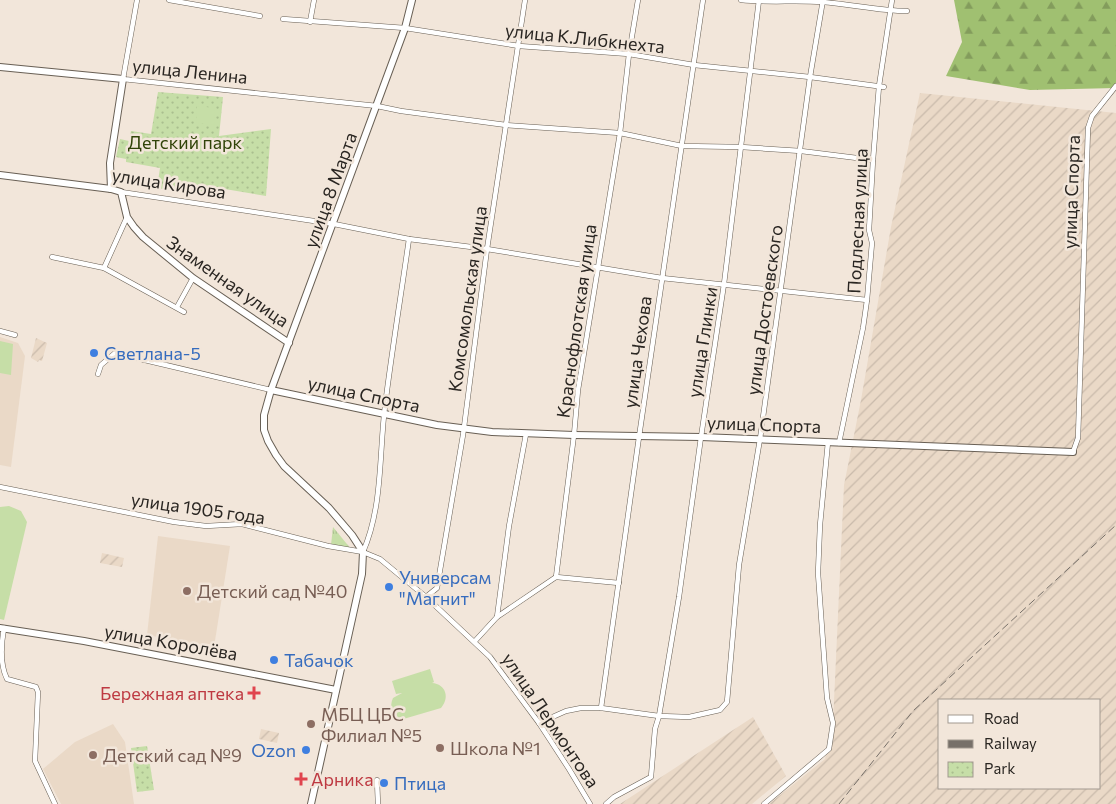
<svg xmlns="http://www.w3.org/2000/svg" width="1116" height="804" viewBox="0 0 1116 804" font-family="Commissioner,sans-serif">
	<defs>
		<pattern id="industrial-furrows" width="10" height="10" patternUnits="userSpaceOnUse" patternTransform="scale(1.25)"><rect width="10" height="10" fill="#ead9c7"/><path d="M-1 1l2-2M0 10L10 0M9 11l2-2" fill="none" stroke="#c9baab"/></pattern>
		<pattern id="grass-tufts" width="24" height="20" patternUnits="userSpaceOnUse" patternTransform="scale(1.25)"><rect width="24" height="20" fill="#c6dea7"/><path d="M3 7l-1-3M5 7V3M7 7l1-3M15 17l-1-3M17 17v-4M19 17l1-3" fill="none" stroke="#aabe8f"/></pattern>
		<pattern id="forest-firs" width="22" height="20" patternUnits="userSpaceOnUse" patternTransform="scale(1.25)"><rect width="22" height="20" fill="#a0c071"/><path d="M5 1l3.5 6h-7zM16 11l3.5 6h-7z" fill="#839c5c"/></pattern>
		<pattern id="park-dots" width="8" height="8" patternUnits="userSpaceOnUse" patternTransform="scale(1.25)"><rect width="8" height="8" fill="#c6dea7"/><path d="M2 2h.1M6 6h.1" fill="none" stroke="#aabe8f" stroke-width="1.8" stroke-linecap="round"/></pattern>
	</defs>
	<rect width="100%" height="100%" fill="#f2e6da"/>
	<!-- built -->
	<g fill="#ead9c7">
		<polygon points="0,337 18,343 25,356 11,467 0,465"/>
		<polygon points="158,536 230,546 214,647 147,635"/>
		<polygon points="113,724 125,742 134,804 61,804 43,769 75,742"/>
	</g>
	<!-- industrial -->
	<g fill="url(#industrial-furrows)" fill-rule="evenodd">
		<path d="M920,93L1116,113V804H769L825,759L833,723L844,485L861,400L891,227ZM940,700H1100V788H940Z"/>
		<polygon points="36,338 47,343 42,361 39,360 38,362 31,358"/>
		<polygon points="102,553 124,558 122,567 100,563"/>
		<polygon points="753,717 786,776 752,804 620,804"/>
		<polygon points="261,729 279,733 277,743 259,739"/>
	</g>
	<!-- grass -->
	<polygon fill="url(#grass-tufts)" points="333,527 351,549 331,545"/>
	<!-- forest -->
	<polygon fill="url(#forest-firs)" points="954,0 1116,0 1116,88 1030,90 946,76 962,42"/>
	<!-- park -->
	<g fill="url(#park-dots)">
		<polygon points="158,92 223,97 219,136 271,129 266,196 213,187 211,197 157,188 160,168 126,162 126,159 116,157 120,139 129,141 131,131 151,134"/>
		<polygon points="147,746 154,790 137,792 131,748"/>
	</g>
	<!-- pitch -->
	<g fill="#c6dea7">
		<polygon points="197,106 215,108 214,125 196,123"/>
		<polygon points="0,341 13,344 11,375 0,373"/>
		<polygon points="9,506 21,511 27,522 4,620 0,619 0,507"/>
		<path d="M430,669L434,682L432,683C446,684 450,698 441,708L400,720C392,714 389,707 393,698L402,693L396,694L392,681Z"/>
	</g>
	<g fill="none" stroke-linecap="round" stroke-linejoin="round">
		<!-- street casing -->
		<g stroke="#685f54" stroke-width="5.5">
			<g id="street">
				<polyline points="137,0 123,79 377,106 401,111 506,125 620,133 682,146 741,147 801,151 873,160"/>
				<polyline points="169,0 260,16"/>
				<path d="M741,0C768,3 795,0 822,2C851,4 878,11 907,11"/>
				<polyline points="283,19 405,28 519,46 629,54 694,65 810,77 884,87"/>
				<polyline points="310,22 314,0"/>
				<polyline points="121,192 334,224 409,239 487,249 662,278 867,300"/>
				<polyline points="52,257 104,268 184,312"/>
				<polyline points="104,268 127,217"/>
				<polyline points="177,307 193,278"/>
				<polyline points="0,331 15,335"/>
				<polyline points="98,374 101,365 115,353 271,390"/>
				<polyline points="839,443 863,328 867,300 872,243 869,230 873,160 879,86 892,0"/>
				<polyline points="1073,452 1078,438 1088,128 1092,116 1116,86"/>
				<polyline points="0,487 174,522 206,526 242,524 328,546 363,552 380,559 426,597 490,657 539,723 569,769 590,804"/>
				<path d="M363,552C383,506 379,454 385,406C392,350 401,295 409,239"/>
				<polyline points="556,577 619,583"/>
				<polyline points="426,597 437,588 463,435 487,249 525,0"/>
				<polyline points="497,617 556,577 574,435 578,390 620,133 629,54 638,0"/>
				<path d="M4,628C1,645 0,665 7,679L36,687L38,692L35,761L55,804"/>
				<polyline points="475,641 497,617 509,526 526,434"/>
				<polyline points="601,708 639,437 703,0"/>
				<polyline points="539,723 566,711 581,708 601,708 659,716 689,717 720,710 727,702 739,565 760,439 810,77 823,0"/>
				<polyline points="377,780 378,804"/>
				<polyline points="606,804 614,797 651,777 655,729 659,716 679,597 701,437 724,284 759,0"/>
				<polyline points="764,804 829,749 833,723 827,698 818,573 820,525 828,442"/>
			</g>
		</g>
		<!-- secondary casing -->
		<g stroke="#685f54" stroke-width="8">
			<g id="secondary">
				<polyline points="0,67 123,79 110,163 111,189"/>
				<polyline points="0,175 111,189 121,192 127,217 134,227 143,237 193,278 289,343"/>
				<polyline points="271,390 437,425 492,432 574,435 701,437 1073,452"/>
				<polyline points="0,628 84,641 336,690"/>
				<polyline points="311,804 362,574 363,552 352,535 329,508 284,466 276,455 268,441 264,430 264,415 271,390 405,28 412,0"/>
			</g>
		</g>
		<!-- street -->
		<use href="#street" stroke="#fff" stroke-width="4.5"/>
		<!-- secondary -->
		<use href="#secondary" stroke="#fff" stroke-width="6"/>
		<!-- rail -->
		<polyline stroke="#777069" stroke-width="1" stroke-dasharray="8 4" stroke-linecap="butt" points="839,804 913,711 1116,525"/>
	</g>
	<!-- markers -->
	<g fill="#3f7fe0" stroke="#f2e6da" stroke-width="2">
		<circle cx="94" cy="353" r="5"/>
		<circle cx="389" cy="587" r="5"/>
		<circle cx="274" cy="660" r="5"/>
		<circle cx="306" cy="750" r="5"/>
		<circle cx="384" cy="783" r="5"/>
	</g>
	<g fill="#8d6e63" stroke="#f2e6da" stroke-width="2">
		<circle cx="187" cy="591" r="5"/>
		<circle cx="311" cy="724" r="5"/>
		<circle cx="440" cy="748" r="5"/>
		<circle cx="93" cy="755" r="5"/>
	</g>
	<g fill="#e0444e" stroke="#f2e6da" stroke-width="2">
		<path d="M251.5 685.5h5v5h5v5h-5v5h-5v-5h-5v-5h5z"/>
		<path d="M298.5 771.5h5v5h5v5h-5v5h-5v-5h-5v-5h5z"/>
	</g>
	<g text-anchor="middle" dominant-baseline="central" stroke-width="5" stroke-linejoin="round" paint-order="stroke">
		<!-- street labels -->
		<g font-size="18" fill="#2a2622" stroke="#f2e6da">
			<text transform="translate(585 38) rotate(6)">улица К.Либкнехта</text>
			<text transform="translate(190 71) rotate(6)">улица Ленина</text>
			<text transform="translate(169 183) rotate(9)">улица Кирова</text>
			<text transform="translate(330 190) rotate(-70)">улица 8 Марта</text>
			<text transform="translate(1071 192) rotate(-88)">улица Спорта</text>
			<text transform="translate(857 221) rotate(-87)">Подлесная улица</text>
			<text transform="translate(228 281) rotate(35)">Знаменная улица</text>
			<text transform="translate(467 299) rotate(-82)">Комсомольская улица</text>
			<text transform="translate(764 310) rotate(-82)">улица Достоевского</text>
			<text transform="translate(576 321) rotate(-82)">Краснофлотская улица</text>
			<text transform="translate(702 342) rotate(-81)">улица Глинки</text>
			<text transform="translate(637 352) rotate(-82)">улица Чехова</text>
			<text transform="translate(364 394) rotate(12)">улица Спорта</text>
			<text transform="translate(764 424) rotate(2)">улица Спорта</text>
			<text transform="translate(198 508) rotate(8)">улица 1905 года</text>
			<text transform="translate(171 642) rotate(10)">улица Королёва</text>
			<text transform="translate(551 720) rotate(56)">улица Лермонтова</text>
		</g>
		<!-- park labels -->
		<g font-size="18" fill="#304308" stroke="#f2e6da">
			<text x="185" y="142">Детский парк</text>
		</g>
		<!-- shop labels -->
		<g font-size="18" fill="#366cbe" stroke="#f2e6da" text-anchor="start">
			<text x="104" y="353">Светлана-5</text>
			<text x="399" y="577">Универсам<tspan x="399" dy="21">"Магнит"</tspan></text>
			<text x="284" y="660">Табачок</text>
			<text x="296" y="750" text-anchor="end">Ozon</text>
			<text x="394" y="783">Птица</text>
		</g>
		<!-- education labels -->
		<g font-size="18" fill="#785e54" stroke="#f2e6da" text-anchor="start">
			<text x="197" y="591">Детский сад №40</text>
			<text x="321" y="714">МБЦ ЦБС<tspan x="321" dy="21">Филиал №5</tspan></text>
			<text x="450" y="748">Школа №1</text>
			<text x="103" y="755">Детский сад №9</text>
		</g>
		<!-- health labels -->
		<g font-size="18" fill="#be3a42" stroke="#f2e6da" text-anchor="end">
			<text x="244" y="693">Бережная аптека</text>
			<text x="311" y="779" text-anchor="start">Арника</text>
		</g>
	</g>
	<!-- legend -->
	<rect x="938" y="699" width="162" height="90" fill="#f2e6da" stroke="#a29990"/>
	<rect x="948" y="715" width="25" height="8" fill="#ffffff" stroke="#a29990"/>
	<text x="984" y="724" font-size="15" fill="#2a2622">Road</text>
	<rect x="948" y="740" width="25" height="8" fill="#777069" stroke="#a29990"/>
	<text x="984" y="749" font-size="15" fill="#2a2622">Railway</text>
	<rect x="948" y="762" width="25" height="15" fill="url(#park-dots)" stroke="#a29990"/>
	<text x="984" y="774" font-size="15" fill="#2a2622">Park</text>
</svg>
